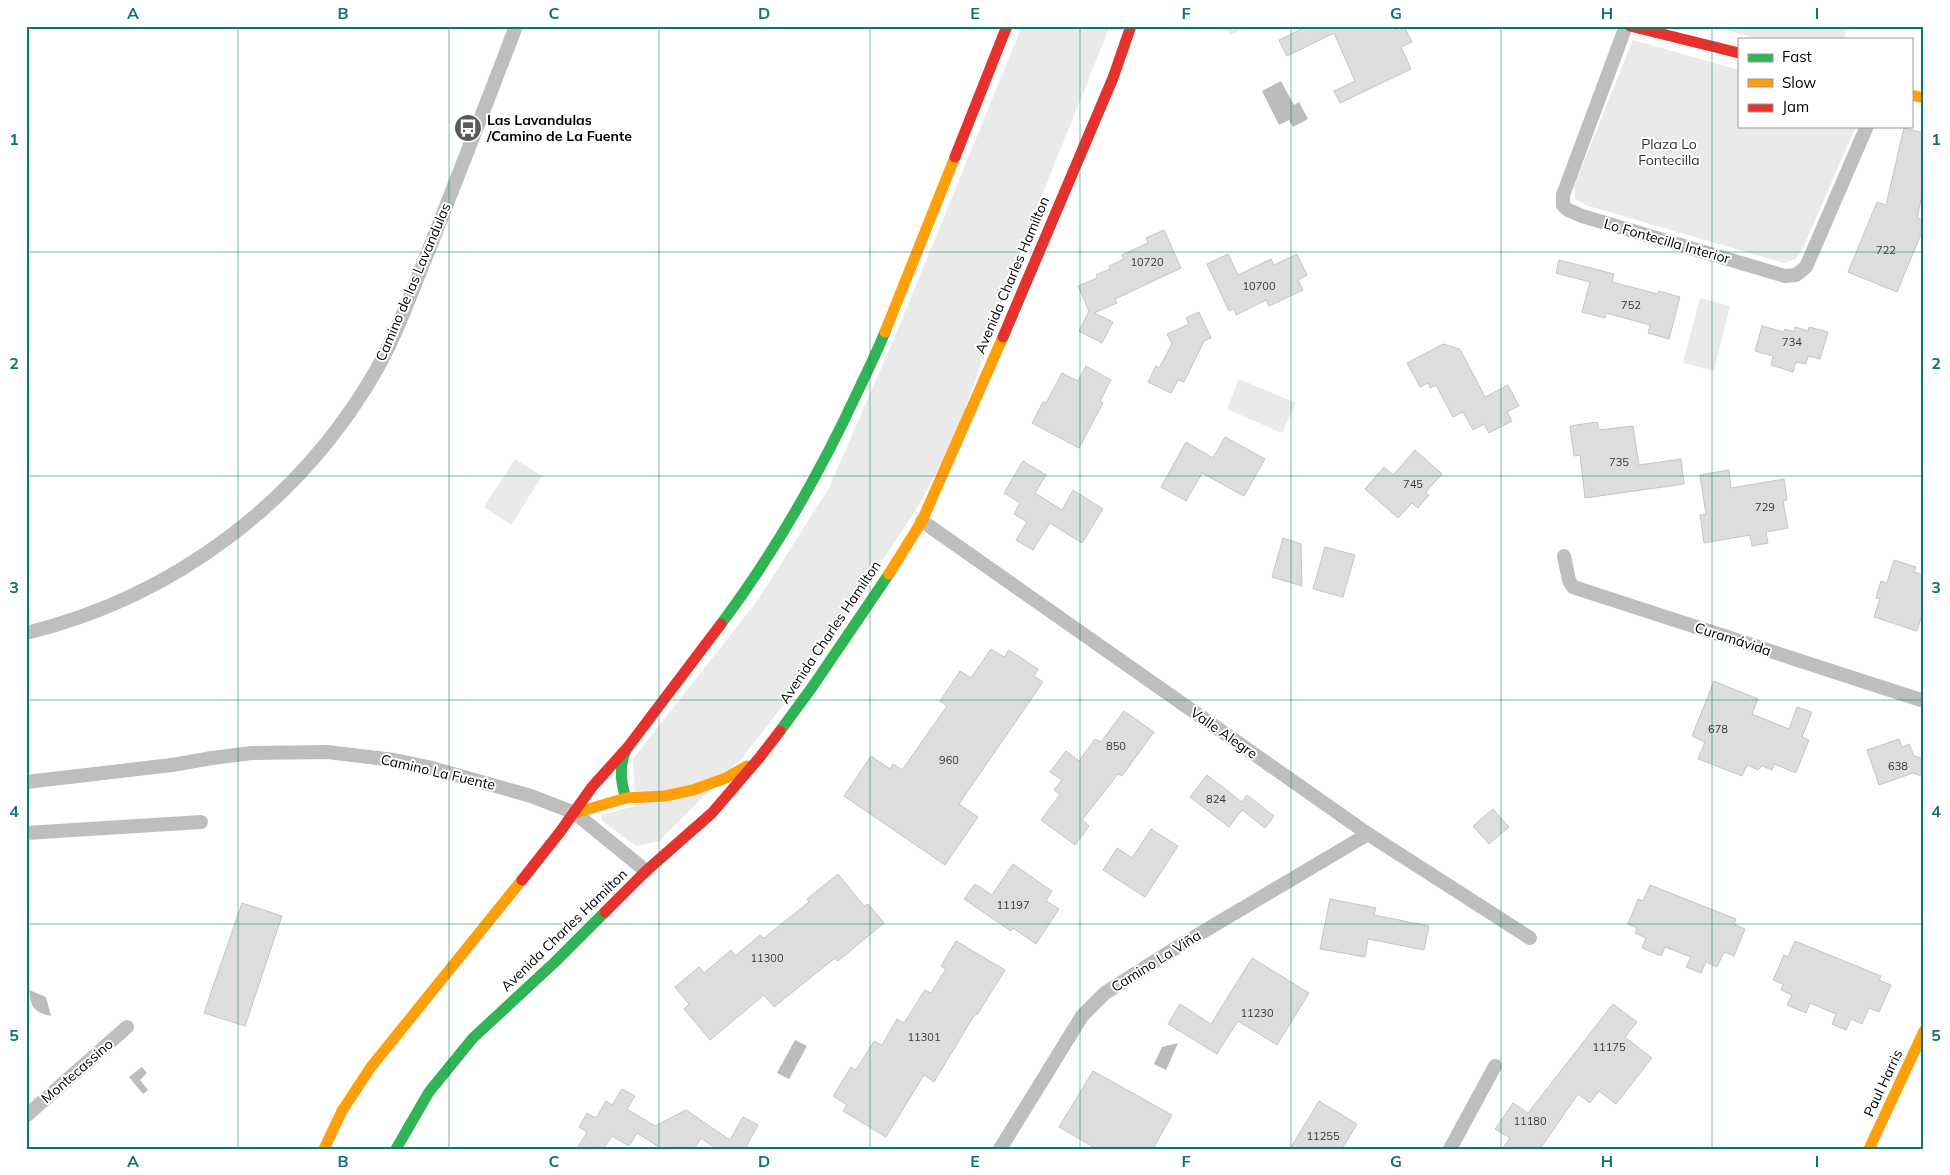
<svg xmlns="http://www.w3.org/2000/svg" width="1950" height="1175" viewBox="0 0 1950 1175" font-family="Mulish,sans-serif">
	<rect width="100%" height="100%" fill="#fff"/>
	<!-- green -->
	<g fill="#eaeaea">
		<polygon points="1022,26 1110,26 1032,220 953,443 915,511 803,680 742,758 659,841 636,846 602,821 601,815 635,806 633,759 757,601 828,490 894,339"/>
		<polygon points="1226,26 1249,26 1230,35"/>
		<polygon points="1711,26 1847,26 1844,39 1759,39"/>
		<polygon points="1633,40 1739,70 1739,126 1856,126 1803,248 1796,259 1784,263 1585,205 1575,198 1574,186"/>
		<polygon points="1700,298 1730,306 1714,371 1683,363"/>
		<polygon points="1239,379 1296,403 1282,433 1227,409"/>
		<polygon points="515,459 542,476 511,525 484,507"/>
	</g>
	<!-- water -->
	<g fill="#bcbcbc">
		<polygon points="1281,81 1294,105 1299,102 1308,119 1293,127 1289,120 1279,125 1262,91"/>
		<path d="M29,990L46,997L51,1016C33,1012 31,1007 29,990Z"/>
		<polygon points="795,1040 807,1046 789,1079 777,1073"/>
		<polygon points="1178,1043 1166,1070 1154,1064 1162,1047"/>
		<polygon points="142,1067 147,1073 140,1080 148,1090 143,1094 129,1077"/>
	</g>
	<!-- building -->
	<g fill="#ddd" stroke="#c5c5c5">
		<polygon points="1308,26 1389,26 1391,31 1404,26 1412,42 1401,47 1411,69 1340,103 1334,91 1355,81 1334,33 1287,56 1279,40"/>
		<polygon points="1904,128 1924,133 1924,186 1917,218 1924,220 1924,227 1897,292 1848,272 1877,202 1886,205"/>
		<polygon points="1164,230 1181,268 1115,299 1117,303 1094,313 1113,322 1102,343 1079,331 1089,311 1078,286 1097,278 1096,275 1110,269 1109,266 1124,259 1122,255 1148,243 1146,238"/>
		<polygon points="1228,254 1238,275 1271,259 1274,265 1297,254 1307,275 1298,280 1303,290 1269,306 1266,300 1236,315 1234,308 1229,311 1207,264"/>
		<polygon points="1559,260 1614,274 1612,282 1658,294 1659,291 1680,297 1669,339 1648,333 1650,325 1606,313 1605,318 1582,312 1590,282 1556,273"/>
		<polygon points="1199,312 1211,338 1204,341 1184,382 1178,380 1171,393 1148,382 1156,366 1159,368 1172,344 1167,334 1189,324 1186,318"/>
		<polygon points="1762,326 1784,332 1785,329 1794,332 1795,327 1808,331 1809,327 1828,332 1820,359 1808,356 1806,364 1796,362 1793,372 1771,365 1773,356 1755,351"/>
		<polygon points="1443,344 1460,349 1485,397 1508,385 1519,406 1507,412 1512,421 1489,433 1484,424 1473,430 1463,412 1453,417 1436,385 1430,388 1428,383 1420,387 1407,363"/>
		<polygon points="1086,366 1111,380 1100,401 1103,403 1079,448 1032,423 1043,402 1046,403 1062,373 1078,381"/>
		<polygon points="1597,422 1599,430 1633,426 1639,465 1681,459 1684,484 1585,498 1580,455 1574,456 1570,426"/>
		<polygon points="1225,437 1265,459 1244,496 1202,473 1186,501 1161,487 1186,442 1213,458"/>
		<polygon points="1415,450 1442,474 1425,493 1429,495 1418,508 1412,503 1398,518 1365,489 1384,467 1393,475"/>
		<polygon points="1023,461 1046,475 1035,493 1062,510 1073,490 1103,509 1082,543 1050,523 1033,550 1016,540 1027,522 1014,514 1020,503 1004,493"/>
		<polygon points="1729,470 1731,488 1784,479 1787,500 1783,501 1788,528 1766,532 1768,543 1752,546 1750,535 1704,543 1700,515 1706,514 1700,475"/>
		<polygon points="1283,538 1301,544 1302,586 1272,577"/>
		<polygon points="1325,547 1355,555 1343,597 1313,589"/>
		<polygon points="1894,560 1916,567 1914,572 1924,575 1924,608 1917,631 1874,617 1880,599 1876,598 1881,581 1887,583"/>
		<polygon points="991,649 1004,657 1009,650 1038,669 1034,676 1043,682 959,804 978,817 945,865 844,796 871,756 890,769 893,764 902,770 947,706 940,701 960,671 971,678"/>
		<polygon points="1714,681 1758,699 1752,714 1789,729 1797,707 1812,712 1802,737 1809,740 1796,773 1774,764 1772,770 1762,766 1758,770 1747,765 1742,776 1698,759 1705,742 1692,736"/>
		<polygon points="1124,711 1154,732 1122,776 1118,774 1082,820 1089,826 1075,845 1041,820 1060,795 1054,790 1062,780 1050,772 1066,751 1079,761 1095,739 1101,742"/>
		<polygon points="1899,739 1902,747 1909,744 1914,756 1924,759 1924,777 1913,773 1879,785 1867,750"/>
		<polygon points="1207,775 1242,802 1247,795 1274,816 1265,828 1242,810 1229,827 1190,797"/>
		<polygon points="1493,809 1509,827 1489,844 1473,826"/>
		<polygon points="1151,829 1178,846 1145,897 1103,870 1117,848 1132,858"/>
		<polygon points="1013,864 1052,891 1046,901 1059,909 1036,944 1013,928 1011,931 964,899 975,884 992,895"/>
		<polygon points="838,874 864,906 868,904 884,923 838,961 835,958 774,1007 764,995 710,1040 684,1009 689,1004 675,987 699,967 704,973 731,950 735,956 760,935 764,938 809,902 807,899"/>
		<polygon points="1650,885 1736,919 1734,924 1745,929 1734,956 1724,952 1717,967 1706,962 1701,973 1686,967 1691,957 1665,947 1661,956 1642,948 1646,938 1635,933 1637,928 1628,924 1638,899 1643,901"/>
		<polygon points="1330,899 1376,908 1374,915 1429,926 1424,950 1368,939 1365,957 1320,949"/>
		<polygon points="242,903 282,916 245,1026 204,1013"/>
		<polygon points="956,941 1005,970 977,1015 975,1014 934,1082 924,1075 886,1137 843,1111 847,1105 833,1096 851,1067 856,1070 874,1041 882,1045 897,1019 904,1023 925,990 931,993 946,969 941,966"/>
		<polygon points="1795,941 1881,976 1879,980 1891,985 1879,1012 1869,1008 1862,1024 1851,1019 1846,1030 1832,1024 1836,1014 1810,1003 1806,1013 1787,1005 1792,995 1781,990 1783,984 1773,980 1784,955 1788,957"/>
		<polygon points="1252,958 1309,993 1277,1045 1238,1021 1217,1054 1168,1024 1180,1004 1211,1024"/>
		<polygon points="1613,1004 1637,1022 1625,1037 1652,1058 1616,1104 1599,1091 1590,1103 1578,1094 1540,1149 1502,1149 1510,1138 1495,1129 1513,1103 1528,1113"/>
		<polygon points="1093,1071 1172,1115 1153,1149 1097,1149 1059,1127"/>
		<polygon points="622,1089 635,1096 627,1109 655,1126 686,1110 730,1140 743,1117 758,1125 745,1149 717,1149 701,1138 694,1149 662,1149 637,1133 629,1146 612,1136 603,1149 577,1149 587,1132 579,1127 587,1113 596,1118 606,1101 612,1105"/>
		<polygon points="1319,1101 1357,1124 1342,1149 1290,1149"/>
	</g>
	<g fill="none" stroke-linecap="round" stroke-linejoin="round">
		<!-- street -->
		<g stroke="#bebebe" stroke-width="14">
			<polyline points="1626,26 1563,195 1563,205 1568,210 1582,216 1785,276 1796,275 1806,267 1867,126"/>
			<polyline points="922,521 1368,834 1530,938"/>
			<polyline points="1564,556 1569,580 1573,587 1924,701"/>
			<path d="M26,633C175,597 303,500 378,367C400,327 415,283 432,242C460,170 489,98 516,26"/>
			<polyline points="26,782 172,765 212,758 252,753 327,752 394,760 428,767 531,796 575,813 646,871"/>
			<polyline points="26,833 201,822"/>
			<polyline points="26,1116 127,1027"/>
			<polyline points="1000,1149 1082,1016 1105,993 1179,946 1368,834"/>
			<polyline points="1450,1149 1495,1066"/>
		</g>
		<!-- fast -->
		<g stroke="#30b455" stroke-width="11">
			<path d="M721,624C775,552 820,473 858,391C867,372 877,352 885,332"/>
			<polyline points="780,731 813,686 889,574"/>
			<path d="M626,750C619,766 620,781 626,798"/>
			<polyline points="396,1149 429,1092 473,1038 555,962 605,912"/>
		</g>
		<!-- slow -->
		<g stroke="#ff9f0a" stroke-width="11">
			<polyline points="1911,95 1924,98"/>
			<polyline points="885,332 955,157"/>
			<polyline points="889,574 922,521 1003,337"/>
			<polyline points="575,813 626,798 665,796 693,790 726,778 747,766"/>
			<polyline points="324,1149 342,1111 371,1067 522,880"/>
			<polyline points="1869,1149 1924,1031"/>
		</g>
		<!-- jam -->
		<g stroke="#e5322d" stroke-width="11">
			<polyline points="1630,26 1739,53"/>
			<polyline points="955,157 1007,26"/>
			<polyline points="1003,337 1113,78 1131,26"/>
			<polyline points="522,880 560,832 592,787 628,747 721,624"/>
			<polyline points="605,912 646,871 712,813 760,757 780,731"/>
		</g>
	</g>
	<!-- grid -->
	<path fill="none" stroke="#0f766e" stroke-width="1" stroke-opacity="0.55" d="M238,26V1149M449,26V1149M659,26V1149M870,26V1149M1080,26V1149M1291,26V1149M1501,26V1149M1712,26V1149M26,252H1924M26,476H1924M26,700H1924M26,924H1924"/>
	<!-- icons -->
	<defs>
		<g id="bus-disc" transform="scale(1.4375)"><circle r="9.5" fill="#595959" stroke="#fff"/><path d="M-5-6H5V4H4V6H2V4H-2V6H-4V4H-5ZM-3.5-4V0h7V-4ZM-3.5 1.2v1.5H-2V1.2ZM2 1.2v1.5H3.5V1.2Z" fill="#fff"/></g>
	</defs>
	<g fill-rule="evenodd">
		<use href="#bus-disc" x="468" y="128"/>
	</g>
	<g text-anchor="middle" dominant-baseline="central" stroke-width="4" stroke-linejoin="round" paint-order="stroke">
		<!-- number labels -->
		<g font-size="11" fill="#373737">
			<text x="1886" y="250">722</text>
			<text x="1147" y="262">10720</text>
			<text x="1259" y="286">10700</text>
			<text x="1631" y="305">752</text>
			<text x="1792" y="342">734</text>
			<text x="1619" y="462">735</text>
			<text x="1413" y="484">745</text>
			<text x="1765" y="507">729</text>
			<text x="1718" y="729">678</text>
			<text x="1116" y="746">850</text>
			<text x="949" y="760">960</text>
			<text x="1898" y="766">638</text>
			<text x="1216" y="799">824</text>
			<text x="1013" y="905">11197</text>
			<text x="767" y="958">11300</text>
			<text x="1257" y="1013">11230</text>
			<text x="924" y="1037">11301</text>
			<text x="1609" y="1047">11175</text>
			<text x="1530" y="1121">11180</text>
			<text x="1323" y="1136">11255</text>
		</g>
		<!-- poi labels -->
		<g font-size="14" font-weight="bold" fill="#000" stroke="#fff" text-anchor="start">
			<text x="487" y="120">Las Lavandulas<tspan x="487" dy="16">/Camino de La Fuente</tspan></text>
		</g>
		<!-- park labels -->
		<g font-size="14" fill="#303030" stroke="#fff">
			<text x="1669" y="144">Plaza Lo<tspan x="1669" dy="16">Fontecilla</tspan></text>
		</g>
		<!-- street labels -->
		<g font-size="14" fill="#000" stroke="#fff">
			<text transform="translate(1667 241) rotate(16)">Lo Fontecilla Interior</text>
			<text transform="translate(1012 275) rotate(-67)">Avenida Charles Hamilton</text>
			<text transform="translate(413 282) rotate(-67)">Camino de las Lavandulas</text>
			<text transform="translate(830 632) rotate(-56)">Avenida Charles Hamilton</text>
			<text transform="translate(1733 639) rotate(18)">Curamávida</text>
			<text transform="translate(1224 733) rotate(35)">Valle Alegre</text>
			<text transform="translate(438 772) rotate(13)">Camino La Fuente</text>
			<text transform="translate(564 930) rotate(-44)">Avenida Charles Hamilton</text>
			<text transform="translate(1156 961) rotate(-32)">Camino La Viña</text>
			<text transform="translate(77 1071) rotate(-41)">Montecassino</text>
			<text transform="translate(1883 1083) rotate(-65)">Paul Harris</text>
		</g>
	</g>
	<!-- border -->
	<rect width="1950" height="1175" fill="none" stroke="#ffffff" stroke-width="55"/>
	<!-- legend -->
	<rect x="1738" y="38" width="175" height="90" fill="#ffffff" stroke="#999999"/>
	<rect x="1748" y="54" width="25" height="8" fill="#30b455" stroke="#999999"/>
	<text x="1782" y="62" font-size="15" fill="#000000">Fast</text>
	<rect x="1748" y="79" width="25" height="8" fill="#ff9f0a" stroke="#999999"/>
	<text x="1782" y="88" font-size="15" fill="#000000">Slow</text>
	<rect x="1748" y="104" width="25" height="8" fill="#e5322d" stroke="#999999"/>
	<text x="1782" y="112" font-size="15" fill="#000000">Jam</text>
	<rect x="28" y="28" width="1894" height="1120" fill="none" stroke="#0f766e" stroke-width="2"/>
	<g font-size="16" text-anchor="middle" font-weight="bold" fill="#0f766e">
		<text x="133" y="19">A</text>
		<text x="343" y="19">B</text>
		<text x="554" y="19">C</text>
		<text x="764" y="19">D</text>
		<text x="975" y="19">E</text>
		<text x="1186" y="19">F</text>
		<text x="1396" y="19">G</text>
		<text x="1607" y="19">H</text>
		<text x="1817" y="19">I</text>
		<text x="14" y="145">1</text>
		<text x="1936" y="145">1</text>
		<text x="14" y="369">2</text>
		<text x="1936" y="369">2</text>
		<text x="14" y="593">3</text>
		<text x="1936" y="593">3</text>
		<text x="14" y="817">4</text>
		<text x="1936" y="817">4</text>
		<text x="14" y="1041">5</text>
		<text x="1936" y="1041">5</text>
		<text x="133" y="1167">A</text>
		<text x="343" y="1167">B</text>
		<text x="554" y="1167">C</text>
		<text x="764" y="1167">D</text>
		<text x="975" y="1167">E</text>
		<text x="1186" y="1167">F</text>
		<text x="1396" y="1167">G</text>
		<text x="1607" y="1167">H</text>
		<text x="1817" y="1167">I</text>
	</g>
</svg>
